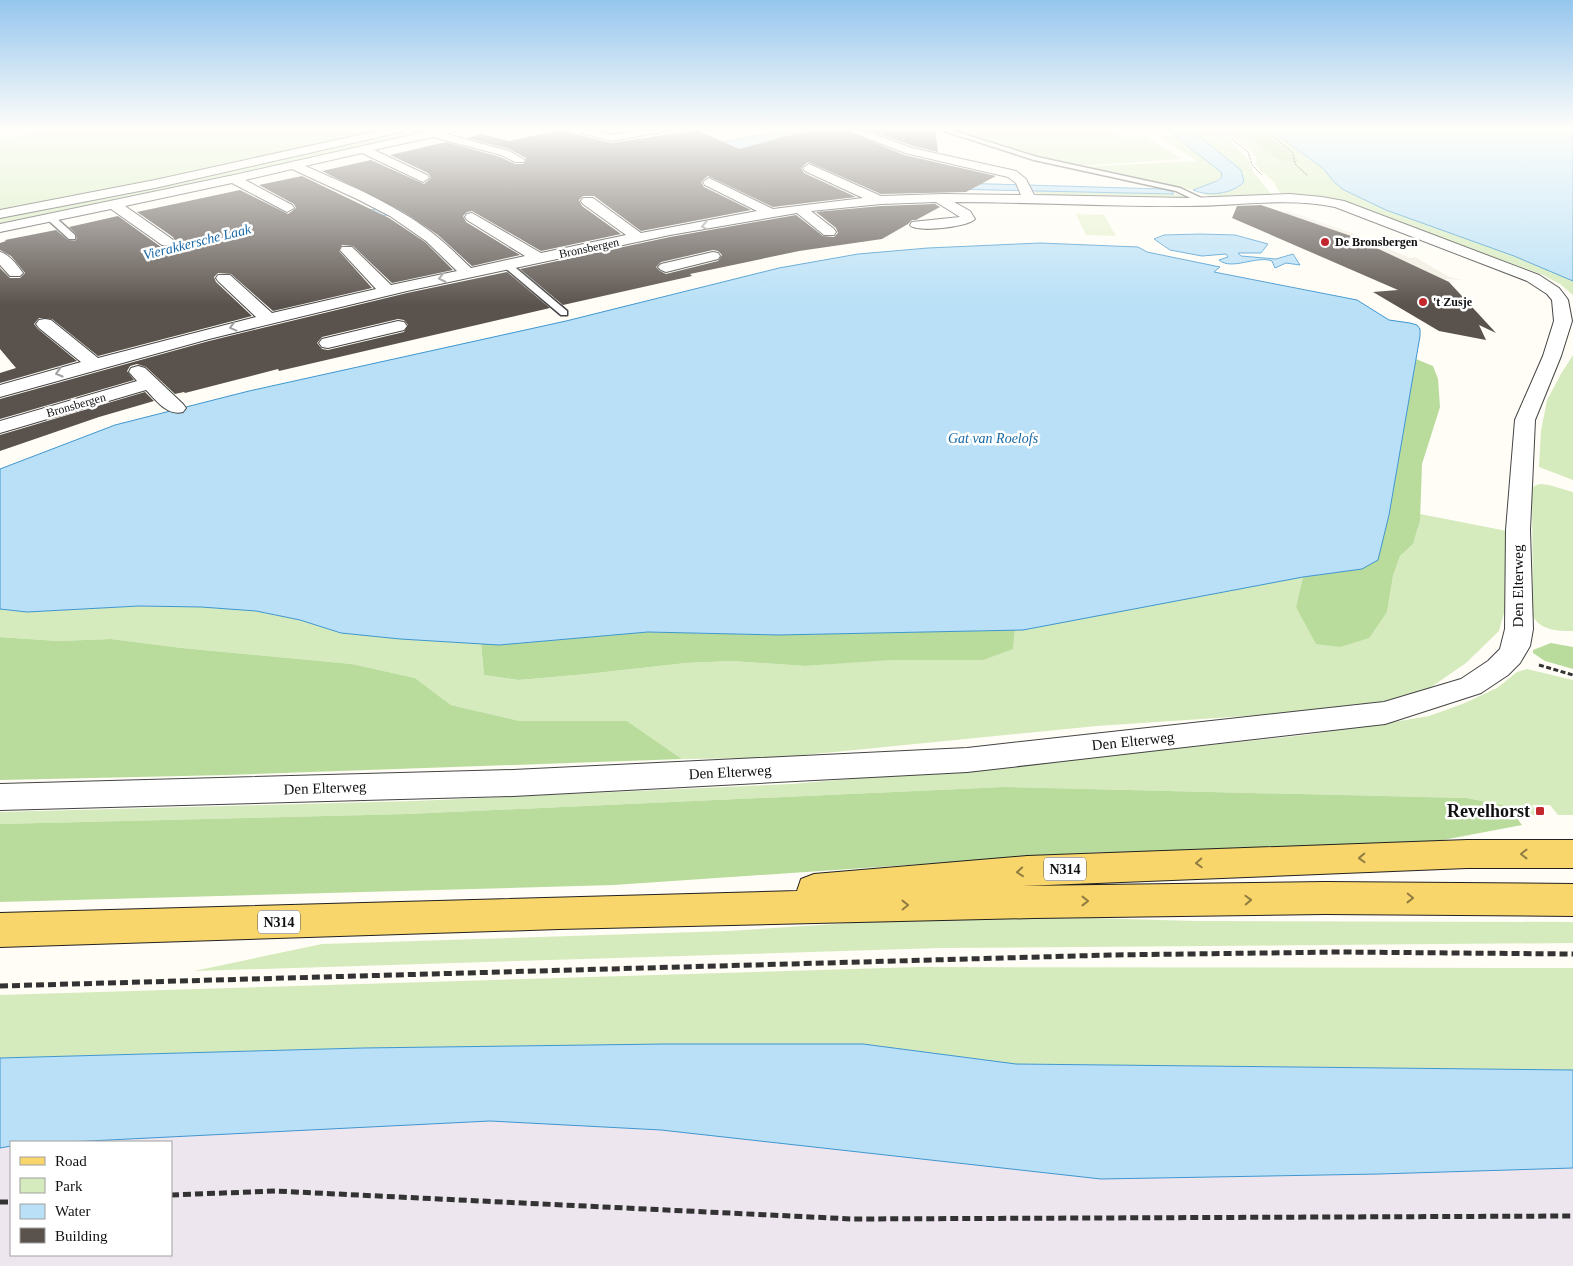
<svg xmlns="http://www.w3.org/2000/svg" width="1573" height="1266" viewBox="0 0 1573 1266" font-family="Georgia,serif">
	<rect width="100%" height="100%" fill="#fffdf5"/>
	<!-- industrial -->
	<path fill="#eee6ef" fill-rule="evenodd" d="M0,1105L1573,1115V1266H0ZM11,1142H171V1255H11Z"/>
	<!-- green -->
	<g fill="#d5ebbd">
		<polygon points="62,129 386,129 122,187 0,210 0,139"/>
		<polygon points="412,129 445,129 314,160 0,226 0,217"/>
		<polygon points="948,129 1101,129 1129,138 1145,136 1182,159 1076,166 1036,158"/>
		<polygon points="1190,129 1217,129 1247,158 1254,173 1271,194 1212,198 1202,193 1231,190 1232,162"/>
		<polygon points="1223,129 1238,129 1277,159 1301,162 1260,129 1269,129 1324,169 1333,181 1386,210 1514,256 1568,278 1573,281 1573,295 1560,284 1541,274 1336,200 1301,194 1280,193 1273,181 1255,165 1257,158 1251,151"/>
		<polygon points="1158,135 1175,137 1216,167 1221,172 1222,177 1210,184 1193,190 1079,167 1197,161"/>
		<polygon points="1035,191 1174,194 1186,196 1184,198 1037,195"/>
		<polygon points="1573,355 1573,480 1539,467 1541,431 1547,400 1561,374"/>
		<path d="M1540,484L1549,485L1573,492V631C1558,631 1541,631 1533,616L1532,491L1534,486Z"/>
		<polygon points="1420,514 1507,531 1510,591 1499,631 1466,663 1418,696 1322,711 1097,726 774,758 682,759 627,721 520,721 451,705 415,678 352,664 182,648 111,639 58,641 0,637 0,609 27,612 139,606 201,607 256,611 300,620 341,633 481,643 484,675 519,680 587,674 686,663 731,661 805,666 1013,649 1015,630 1303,577 1296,607 1387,612 1393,576 1400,556 1413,544 1420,521"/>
		<polygon points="1527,669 1573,680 1573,815 1558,815 1550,805 1532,805 1538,815 1514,816 1508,806 1467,798 1003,787 407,814 0,824 0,812 415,801 791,784 1036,763 1305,735 1406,720 1429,716 1465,703 1497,688 1517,672"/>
		<polygon points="959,916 1012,916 1196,921 1573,922 1573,943 940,948 194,971 322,944 728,931"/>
		<polygon points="919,967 1573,968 1573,1070 1016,1064 863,1044 362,1048 0,1058 0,995"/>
	</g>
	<!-- forest -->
	<g fill="#b9dc9c">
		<polygon points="1238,129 1260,129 1302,163 1277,159"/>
		<polygon points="1416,359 1433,366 1438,379 1440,407 1422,464 1420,521 1413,544 1400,556 1393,576 1387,612 1369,638 1340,647 1316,644 1296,607 1303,577 1362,569 1389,515"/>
		<polygon points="1015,630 1013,649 983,660 890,660 805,666 731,661 686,663 587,674 519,680 484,675 481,643 499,645 648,632 778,635"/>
		<polygon points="0,637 58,641 111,639 182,648 352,664 415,678 451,705 520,721 627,721 682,759 228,775 0,780"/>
		<polygon points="1551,643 1573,647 1573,669 1545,661 1533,653 1533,650"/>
		<polygon points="1003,787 1467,798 1508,806 1522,825 1427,843 1084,853 614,885 0,902 0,824 407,814"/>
	</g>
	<!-- pitch -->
	<polygon fill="#e6f2cf" points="1076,214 1104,215 1116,236 1086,235"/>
	<!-- plaza -->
	<polygon fill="#f1ede2" points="1288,211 1352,233 1410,258 1415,257 1449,277 1463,280 1446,279 1450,284 1356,239 1357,238 1283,213"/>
	<!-- water -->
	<g fill="#b9e0f7" stroke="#3f96cf">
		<path d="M1166,129H1190L1241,170L1244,182C1232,194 1209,197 1193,190L1217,181L1222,177L1221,172Z"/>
		<polygon points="1269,129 1573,129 1573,281 1514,256 1386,210 1344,190 1333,181 1324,169"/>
		<polygon points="776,132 795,133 811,136 957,183 1163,189 1171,191 1174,194 946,189 840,153 407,210 266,244 0,300 376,209"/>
		<path d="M1200,234L1235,235L1268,244L1261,253H1238L1241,256L1276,259L1293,254L1300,265L1286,263L1275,268L1272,261C1256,255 1232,271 1219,260L1228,257L1226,254L1202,256L1170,250L1154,239L1164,235Z"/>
		<polygon points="1040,243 1138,247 1147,252 1220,267 1214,272 1357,300 1389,320 1410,323 1417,325 1420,329 1420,336 1389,515 1378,560 1362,569 1303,577 1023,630 778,635 648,632 499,645 400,639 341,633 300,620 256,611 201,607 139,606 27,612 0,609 0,469 115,425 249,391 566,321 779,268 858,254 928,248"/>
		<polygon points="665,1044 863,1044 1016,1064 1573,1070 1573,1168 1379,1174 1101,1179 661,1130 490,1121 69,1142 11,1142 11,1146 0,1148 0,1058 362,1048"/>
	</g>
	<!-- building -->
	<g fill="#5a524d" fill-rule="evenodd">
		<polygon points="814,129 842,129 904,155 996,176 966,192 881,194 808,162 801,168 804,173 856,197 773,207 708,176 701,182 704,187 751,210 641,231 594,196 583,196 579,200 582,206 621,234 541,251 472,211 467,212 463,216 466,222 520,255 472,266 438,235 402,211 322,171 371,160 424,184 431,178 428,173 390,155 446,142 500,157 515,164 523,164 526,161 526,158 509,149 467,138 482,134 509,141 560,130 611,143 697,130 739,149"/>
		<polygon points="865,129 935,129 938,152 913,146"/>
		<polygon points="302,176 389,218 425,242 453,270 392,283 353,246 342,245 339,251 372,288 273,311 231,274 218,273 214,277 216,282 252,316 98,356 52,319 39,318 34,324 38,329 77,361 0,383 0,373 16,368 0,349 0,268 10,278 20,278 25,273 11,256 0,250 0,243 6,241 5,240 56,230 68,240 75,241 77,239 76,234 69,227 118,216 161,247 172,247 176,243 173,237 137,212 240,190 288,214 296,208 294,204 259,185"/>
		<path d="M935,204L940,207L916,220H912L908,224L882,239L799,251L690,274L692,276L563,305L520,269L670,237L796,215L823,236L834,237L838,233L836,228L816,212L881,206ZM713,250L718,251L722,255L718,261L666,274L660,271L656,267L661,262Z"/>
		<polygon points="1261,205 1351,236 1449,282 1496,333 1479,325 1486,340 1439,331 1373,292 1398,290 1232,218 1237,206"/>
		<path d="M507,272L550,308L279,371L278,369L185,393L184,392L175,394L146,367L137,364L130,366L127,371L134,380L0,419V399L209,341L407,293ZM398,319L404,320L408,325L404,332L328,350L322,349L317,343L322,337Z"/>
		<polygon points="145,392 154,401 99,417 0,451 0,435"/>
	</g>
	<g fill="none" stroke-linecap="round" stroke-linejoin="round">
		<!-- service casing -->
		<g stroke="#444" stroke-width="3">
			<g id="service">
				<polygon points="938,129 947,129 1037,157 1180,188 1210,202 1203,204 1176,191 1034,160"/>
				<polygon points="48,216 54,216 75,235 75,239 69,239 48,220"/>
				<polygon points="504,263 510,263 567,311 567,315 561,315 504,267"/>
			</g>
		</g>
		<!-- minor casing -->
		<g stroke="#444" stroke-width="2">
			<g id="minor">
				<path d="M438,129H458L446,134L509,151L525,160L523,162H515L501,155L433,137L374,150L427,175L429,178L423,182L362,153L305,166C349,185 393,203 431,232C446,243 458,256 471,268L525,256L467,220L465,217L467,214L472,213L541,253L626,235L583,204L581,201L583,198H593L641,233L757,211L705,185L703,182L709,178L773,209L863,198L805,171L803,168L809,164L881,196L943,194L1021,195L1016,183L1008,177L905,153L844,129H859L912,148L1016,171L1026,179L1034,195L1189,198L1290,194L1322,197L1344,201L1539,275L1559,288L1566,297L1568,300L1572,321L1561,356L1535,420L1530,530L1533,629L1530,646L1520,663L1508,675L1481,693L1385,724L967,772L513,796L0,810V784L513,770L967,748L1384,702L1461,679L1488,661L1500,649L1505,629L1506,530L1515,420L1543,356L1554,321L1552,300L1547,294L1527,281L1335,207C1286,197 1237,206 1187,206C1109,207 1032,202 954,202L970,211L975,219C968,227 916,233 910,225L912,222L960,217L936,202L881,204L811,211L834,229L836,232L834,235H824L797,213L670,235L407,291L209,339L0,397V385L81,362L39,328L36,324L39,320L45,319L51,320L98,358L256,317L218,281L216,278L218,275H230L272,313L376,289L340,250L342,247H352L391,285L457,271L426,241L390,216L357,199L307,176L292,169L245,180L292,205L294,208L287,212L232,183L125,206L172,239L174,242L172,245H162L111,209L0,232V224L234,175Z"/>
				<polygon points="581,129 590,129 611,135 643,129 668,129 663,132 611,141 581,133"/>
				<path d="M0,252C9,254 17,265 23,273L20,276H10L0,265Z"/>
				<polygon points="713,252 718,253 720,256 718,259 666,272 661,270 658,267 661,264"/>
				<polygon points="398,321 404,322 407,326 404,330 328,348 322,347 319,343 322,339"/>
				<path d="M138,366L145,368L183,404L186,408L183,412C167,416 157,401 146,390L0,433V421L137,381L129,372L131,368Z"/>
			</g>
		</g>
		<!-- tertiary casing -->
		<g stroke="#444" stroke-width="2">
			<polygon id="tertiary" points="386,129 406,129 401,132 155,188 0,218 0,210 155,180"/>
		</g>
		<!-- primary casing -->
		<g stroke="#222" stroke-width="2">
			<polygon id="primary" points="1467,840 1573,840 1573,868 1467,868 1022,886 1325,882 1573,884 1573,916 1325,914 1034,918 559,929 0,947 0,913 797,891 801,879 814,874 1027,856"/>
		</g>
		<!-- path-far2 -->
		<g stroke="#333" stroke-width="1" stroke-dasharray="2.5 1" stroke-linecap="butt">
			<polyline points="1220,129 1248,152 1252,165 1262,175"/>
			<polyline points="1264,129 1293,153 1295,164 1308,176"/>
		</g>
		<!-- path-far1 -->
		<polyline stroke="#333" stroke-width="3" stroke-dasharray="5 2.5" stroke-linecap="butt" points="1539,665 1573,675"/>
		<!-- path -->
		<g stroke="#333" stroke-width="5" stroke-dasharray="8 4" stroke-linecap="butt">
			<polyline points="0,986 1110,955 1341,952 1573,954"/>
			<polyline points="171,1195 275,1191 852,1219 1573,1216"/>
			<polyline points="0,1202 11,1202"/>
		</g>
		<!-- service -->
		<use href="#service" fill="#fff" fill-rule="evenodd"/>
		<!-- minor -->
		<use href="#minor" fill="#fff" fill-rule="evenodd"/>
		<!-- tertiary -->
		<use href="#tertiary" fill="#fff" fill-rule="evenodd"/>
		<!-- primary -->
		<use href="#primary" fill="#f9d66b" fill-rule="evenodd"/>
	</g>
	<!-- one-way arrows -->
	<defs><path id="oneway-chevron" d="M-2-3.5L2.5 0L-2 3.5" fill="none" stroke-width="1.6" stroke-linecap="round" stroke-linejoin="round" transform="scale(1.25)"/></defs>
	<g stroke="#a0a0a0">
		<use href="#oneway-chevron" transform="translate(705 226) rotate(169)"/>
		<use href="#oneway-chevron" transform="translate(442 278) rotate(168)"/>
		<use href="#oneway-chevron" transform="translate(233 327) rotate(165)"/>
		<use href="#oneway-chevron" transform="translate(59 373) rotate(163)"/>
	</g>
	<g stroke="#917d42">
		<use href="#oneway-chevron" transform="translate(1524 854) rotate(180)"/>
		<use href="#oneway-chevron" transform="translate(1362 858) rotate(178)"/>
		<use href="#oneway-chevron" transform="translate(1199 863) rotate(177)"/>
		<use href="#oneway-chevron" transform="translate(1020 872) rotate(175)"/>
		<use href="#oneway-chevron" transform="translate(1410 898) rotate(1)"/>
		<use href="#oneway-chevron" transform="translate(1248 900) rotate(-2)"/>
		<use href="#oneway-chevron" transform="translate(1085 901)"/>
		<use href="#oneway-chevron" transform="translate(905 905) rotate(-1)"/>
	</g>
	<!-- sky -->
	<linearGradient id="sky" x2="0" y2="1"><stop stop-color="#95c6ee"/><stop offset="0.42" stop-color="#fffefa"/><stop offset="1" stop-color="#fffefa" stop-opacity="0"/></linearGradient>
	<rect width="1573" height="306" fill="url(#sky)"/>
	<!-- markers -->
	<g fill="#c4262e" stroke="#fff" stroke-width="2">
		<circle cx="1325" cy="242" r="5"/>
		<circle cx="1423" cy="302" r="5"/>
		<rect x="1535" y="806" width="10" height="10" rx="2.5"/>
	</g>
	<g text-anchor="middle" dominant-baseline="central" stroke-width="5" stroke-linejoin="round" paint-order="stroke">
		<!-- far-poi labels -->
		<g font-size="12" font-weight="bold" fill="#111" stroke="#fff" text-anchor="start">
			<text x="1335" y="242">De Bronsbergen</text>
			<text x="1433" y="302">'t Zusje</text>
		</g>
		<!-- far-street labels -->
		<g font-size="12" fill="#111" stroke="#fff">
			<text transform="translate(589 248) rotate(-12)">Bronsbergen</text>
			<text transform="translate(76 405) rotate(-16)">Bronsbergen</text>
		</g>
		<!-- far-water labels -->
		<g font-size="14" font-style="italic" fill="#1768a6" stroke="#fff">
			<text transform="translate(197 242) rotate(-14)">Vierakkersche Laak</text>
			<text x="993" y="438">Gat van Roelofs</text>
		</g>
		<!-- shield labels -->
		<g fill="#fff" stroke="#585858" stroke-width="1">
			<rect x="1044" y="857.5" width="42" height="23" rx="4"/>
			<rect x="258" y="910.5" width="42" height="23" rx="4"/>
		</g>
		<g font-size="14" font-weight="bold" fill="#111">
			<text x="1065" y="869">N314</text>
			<text x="279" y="922">N314</text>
		</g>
		<!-- street labels -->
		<g font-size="15" fill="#111" stroke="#fff">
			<text transform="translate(1518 586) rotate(-90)">Den Elterweg</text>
			<text transform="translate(1133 741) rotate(-6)">Den Elterweg</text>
			<text transform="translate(730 772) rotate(-3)">Den Elterweg</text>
			<text transform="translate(325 788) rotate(-2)">Den Elterweg</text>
		</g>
		<!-- near-poi labels -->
		<g font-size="18" font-weight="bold" fill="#111" stroke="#fff" text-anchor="end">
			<text x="1530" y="811">Revelhorst</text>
		</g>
	</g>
	<!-- legend -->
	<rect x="10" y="1141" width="162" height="115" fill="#ffffff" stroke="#a0a0a0"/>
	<rect x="20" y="1157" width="25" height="8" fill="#f9d66b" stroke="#a0a0a0"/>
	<text x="55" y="1166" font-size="15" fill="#111111">Road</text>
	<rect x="20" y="1178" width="25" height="15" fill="#d5ebbd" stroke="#a0a0a0"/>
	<text x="55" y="1191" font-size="15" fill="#111111">Park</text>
	<rect x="20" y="1204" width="25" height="15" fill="#b9e0f7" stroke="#a0a0a0"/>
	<text x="55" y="1216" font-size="15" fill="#111111">Water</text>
	<rect x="20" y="1228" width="25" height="15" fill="#5a524d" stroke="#a0a0a0"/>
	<text x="55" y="1241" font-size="15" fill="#111111">Building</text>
</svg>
